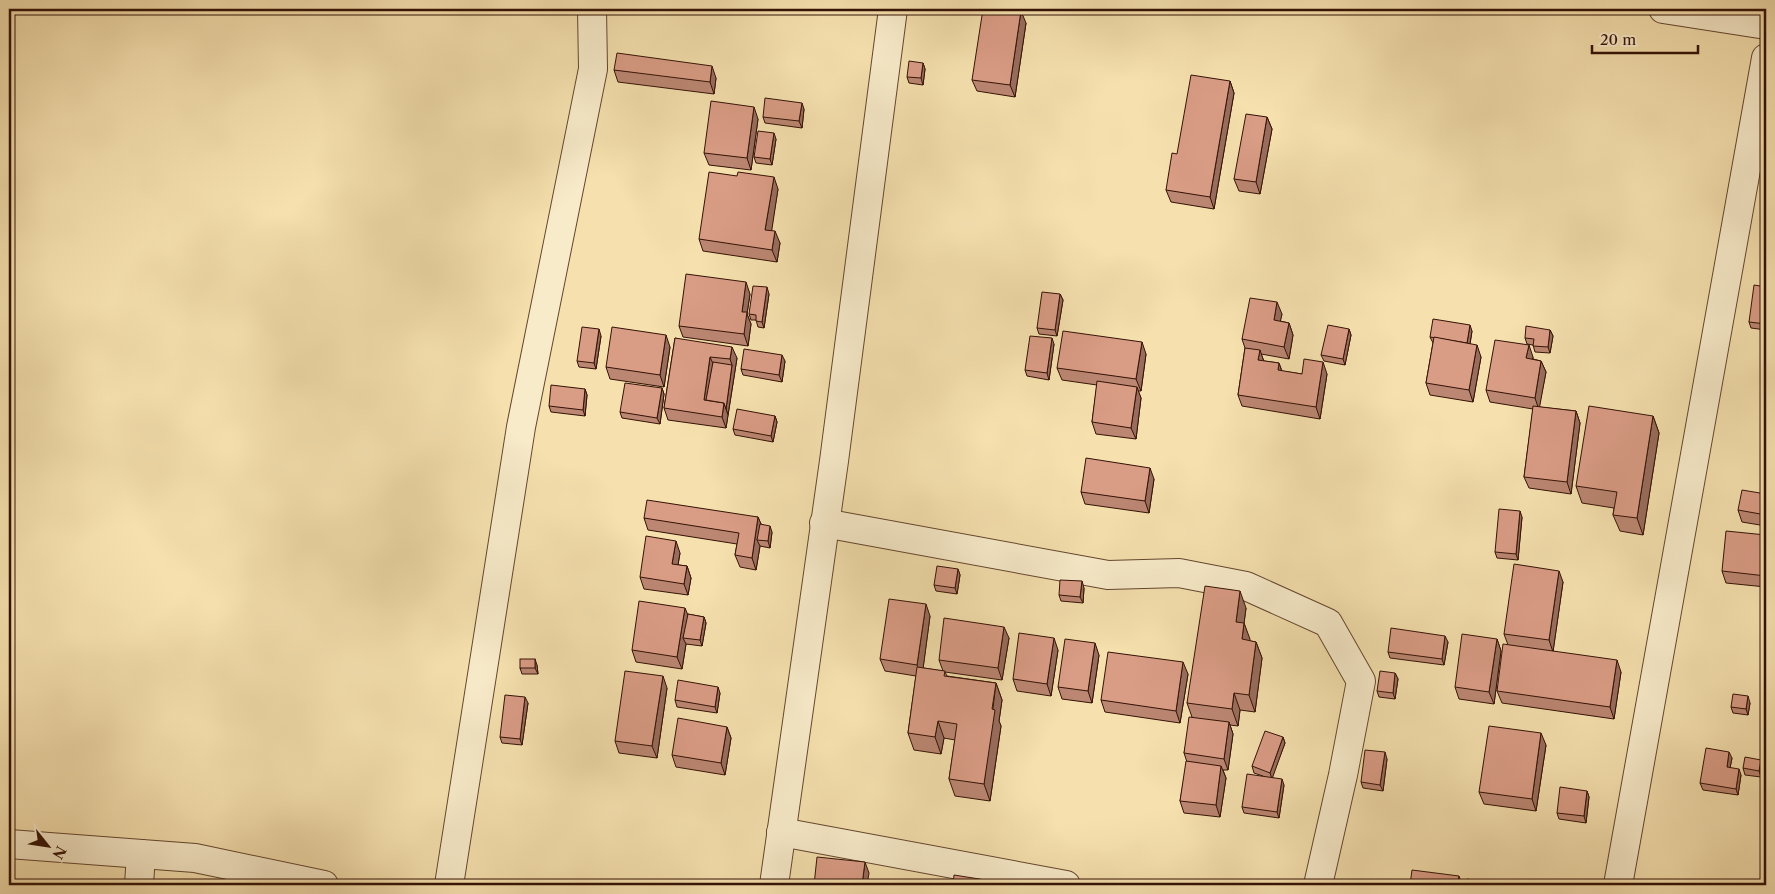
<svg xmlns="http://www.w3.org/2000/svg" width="1775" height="894" viewBox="0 0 1775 894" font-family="'Libre Caslon Text',serif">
	<rect width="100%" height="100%" fill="#f5e0ae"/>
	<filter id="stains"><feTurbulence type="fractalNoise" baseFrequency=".004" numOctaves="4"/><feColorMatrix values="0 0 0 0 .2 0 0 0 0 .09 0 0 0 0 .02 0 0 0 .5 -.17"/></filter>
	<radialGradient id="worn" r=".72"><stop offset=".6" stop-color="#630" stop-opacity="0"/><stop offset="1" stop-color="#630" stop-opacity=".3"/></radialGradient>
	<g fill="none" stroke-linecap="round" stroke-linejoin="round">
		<!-- minor casing -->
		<g stroke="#64462f" stroke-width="30">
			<g id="minor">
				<polyline points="1663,9 1766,25"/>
				<polyline points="824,523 1108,575 1179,573 1246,586 1328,623 1361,681 1343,775 1318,885"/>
				<polyline points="781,832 1066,885"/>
				<polyline points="9,844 195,858 324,885"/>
				<polyline points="139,885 141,854"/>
				<polyline points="449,885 521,427 593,69 592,9"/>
				<polyline points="774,885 834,461 893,9"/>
				<polyline points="1618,885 1766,58"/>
			</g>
		</g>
		<!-- minor -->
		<use href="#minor" stroke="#f8ebca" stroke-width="28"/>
	</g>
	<!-- wall -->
	<g fill="#bb8672" stroke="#341205">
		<polygon points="746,9 759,9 759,11"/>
		<polygon points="1026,23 1015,97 977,91 972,80"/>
		<polygon points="923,63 925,69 923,85 909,83 907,77"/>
		<polygon points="614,70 716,78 714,94 618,82"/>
		<polygon points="1230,81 1234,93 1214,209 1171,202 1166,190"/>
		<polygon points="804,109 802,128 765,123 763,117"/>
		<polygon points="1267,117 1272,129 1260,194 1239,191 1234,179"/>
		<polygon points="758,119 751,170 709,165 704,153"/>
		<polygon points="776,139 772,165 756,163 754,157"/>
		<polygon points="1761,185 1766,186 1766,197 1765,197"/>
		<polygon points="778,189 771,231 780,243 777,262 703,251 699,239"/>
		<polygon points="1766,287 1766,330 1751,328 1749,322"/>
		<polygon points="750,294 747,314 751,324 748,346 683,337 679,326"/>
		<polygon points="769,294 764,328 758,327 756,320 751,320 749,314"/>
		<polygon points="1060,294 1063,300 1057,336 1039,334 1037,328"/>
		<polygon points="1282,314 1280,321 1289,323 1293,335 1289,359 1261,354 1264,361 1279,363 1282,371 1302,374 1327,374 1320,419 1242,406 1238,395 1245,348 1242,339"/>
		<polygon points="1349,329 1351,335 1345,365 1324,361 1321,355"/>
		<polygon points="1550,330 1553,336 1550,353 1535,352 1533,345 1527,344 1525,338"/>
		<polygon points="1472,331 1470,344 1481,357 1473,402 1430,395 1426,383 1433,343 1430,337"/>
		<polygon points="601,336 596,369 579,367 577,361"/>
		<polygon points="675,338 737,358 726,428 668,420 664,408"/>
		<polygon points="1054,344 1049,380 1027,376 1025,370"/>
		<polygon points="670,347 664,387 610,379 606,367"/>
		<polygon points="1146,354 1141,391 1138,391 1141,398 1136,439 1096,434 1092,422 1097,385 1062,380 1057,368"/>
		<polygon points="1533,357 1533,359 1541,361 1546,372 1539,407 1576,411 1580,423 1571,494 1529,488 1524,477 1533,409 1490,402 1486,390"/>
		<polygon points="785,361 782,382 743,375 741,369"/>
		<polygon points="662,388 664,394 660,424 622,418 620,412"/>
		<polygon points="585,389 587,395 585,416 551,412 549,406"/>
		<polygon points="775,416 777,422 773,442 735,435 733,429"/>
		<polygon points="1653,416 1659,433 1643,535 1620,531 1613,515 1614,508 1582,503 1576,486"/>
		<polygon points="1154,479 1149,513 1085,504 1081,492"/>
		<polygon points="1766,494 1766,526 1742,522 1738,510"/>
		<polygon points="758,517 761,524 772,532 770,548 760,546 756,570 740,567 735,555 737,544 648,530 644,518"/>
		<polygon points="1522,517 1518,560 1497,558 1495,552"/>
		<polygon points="1766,535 1766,587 1726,583 1722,571"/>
		<polygon points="680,553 678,565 687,566 691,578 688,595 644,589 640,577"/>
		<polygon points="958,569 960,575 957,594 936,591 934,585"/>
		<polygon points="1563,582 1553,651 1621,672 1614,719 1502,703 1497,691 1508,645 1504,634"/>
		<polygon points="1084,588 1083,603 1061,601 1059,595"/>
		<polygon points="1246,608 1244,623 1250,641 1256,642 1262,658 1255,712 1240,710 1238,726 1230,725 1233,734 1228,770 1223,770 1226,778 1220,817 1184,813 1180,801 1187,762 1184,753 1192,717 1187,703"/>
		<polygon points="687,614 704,617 706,623 702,646 686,644 682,669 636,662 632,650"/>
		<polygon points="930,616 923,668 943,671 939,660 1009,638 1002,680 945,672 947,676 996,683 1002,700 999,721 1001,726 990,801 955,796 949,779 955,740 944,738 941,754 914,750 908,733 916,676 885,671 880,659"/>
		<polygon points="1497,639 1501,651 1494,704 1459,699 1455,687"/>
		<polygon points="1448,642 1444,665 1390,658 1388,652"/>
		<polygon points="1058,650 1051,696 1017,691 1013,679"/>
		<polygon points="1099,655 1092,703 1062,699 1058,687"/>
		<polygon points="537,665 538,674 522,674 520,668"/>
		<polygon points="1395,673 1398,679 1395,699 1379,697 1377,691"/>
		<polygon points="1188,674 1180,723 1105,712 1101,700"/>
		<polygon points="667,688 657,758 619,753 615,741"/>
		<polygon points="720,693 717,713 677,707 675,700"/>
		<polygon points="528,703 522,745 502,743 500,737"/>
		<polygon points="1750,703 1748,715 1733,713 1731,707"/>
		<polygon points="727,727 731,738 725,775 676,767 672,755"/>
		<polygon points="1283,737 1285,743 1272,777 1284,785 1279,818 1244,813 1242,807 1263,776 1254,773 1252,766"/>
		<polygon points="1546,745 1536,811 1484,804 1479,792"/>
		<polygon points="1732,758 1730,768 1741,775 1738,795 1703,790 1700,783"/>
		<polygon points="1387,759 1383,791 1363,788 1361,782"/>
		<polygon points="1761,760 1763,766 1761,777 1745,775 1743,768"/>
		<polygon points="1587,791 1589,797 1586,823 1559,819 1557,813"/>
	</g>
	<!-- shaded-wall -->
	<g fill="#986d5d" stroke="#341205">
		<polygon points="1021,11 1026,23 1015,97 1010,85"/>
		<polygon points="923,63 925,69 923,85 921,78"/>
		<polygon points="712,66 716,78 714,94 710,82"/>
		<polygon points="1230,81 1234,93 1214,209 1210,197"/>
		<polygon points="802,103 804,109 802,128 799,121"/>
		<polygon points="754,107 758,119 751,170 747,158"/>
		<polygon points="1267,117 1272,129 1260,194 1256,182"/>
		<polygon points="774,133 776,139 772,165 770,159"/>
		<polygon points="774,177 778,189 770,242 765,230"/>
		<polygon points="775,231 780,243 777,262 772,250"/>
		<polygon points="746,282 750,294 747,314 751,324 748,346 744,334 742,312"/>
		<polygon points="767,287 769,294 764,328 762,322"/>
		<polygon points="1060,294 1063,300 1057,336 1055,330"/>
		<polygon points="1277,302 1282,314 1278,332 1274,320"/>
		<polygon points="1289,323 1293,335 1289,359 1284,347"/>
		<polygon points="1470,325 1472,331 1469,350 1467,343"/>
		<polygon points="599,329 601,336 596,369 594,363"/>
		<polygon points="1349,329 1351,335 1345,365 1343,359"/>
		<polygon points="1550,330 1553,336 1550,353 1548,347"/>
		<polygon points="666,335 670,347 664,387 660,375"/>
		<polygon points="1052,338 1054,344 1049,380 1047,373"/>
		<polygon points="1142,342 1146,354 1141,391 1136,379"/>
		<polygon points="1477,345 1481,357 1473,402 1469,390"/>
		<polygon points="1529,345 1533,357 1530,370 1526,358"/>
		<polygon points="732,347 737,358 728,415 726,409 732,365 730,359"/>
		<polygon points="1260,350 1264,362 1258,360"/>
		<polygon points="782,355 785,361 782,382 779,375"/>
		<polygon points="710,357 715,368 709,406 704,400"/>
		<polygon points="1541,361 1546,372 1539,410 1535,398"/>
		<polygon points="1323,362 1327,374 1320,419 1316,407"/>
		<polygon points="1279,363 1283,375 1278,370"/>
		<polygon points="1137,387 1141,398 1136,439 1131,428"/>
		<polygon points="662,388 664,394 660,424 657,418"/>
		<polygon points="585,389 587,395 585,416 583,410"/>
		<polygon points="724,403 728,415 726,428 722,417"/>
		<polygon points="1576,411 1580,423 1571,494 1567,482"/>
		<polygon points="775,416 777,422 773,442 771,436"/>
		<polygon points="1653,416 1659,433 1643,535 1637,518"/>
		<polygon points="1150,468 1154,479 1149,513 1145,501"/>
		<polygon points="1520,511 1522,517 1518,560 1516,554"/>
		<polygon points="758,517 763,529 757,540 760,546 756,570 752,558"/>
		<polygon points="770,526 772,532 770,548 768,541"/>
		<polygon points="676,541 680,553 676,576 672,564"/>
		<polygon points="687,566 691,578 688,595 684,584"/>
		<polygon points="958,569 960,575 957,594 955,588"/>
		<polygon points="1559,571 1563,582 1553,652 1549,640"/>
		<polygon points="1082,581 1084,588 1083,603 1080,597"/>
		<polygon points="1240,591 1246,608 1242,639 1236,622"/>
		<polygon points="926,604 930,616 922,677 917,665"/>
		<polygon points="685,608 690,620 683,638 686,644 682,669 677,657"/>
		<polygon points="704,617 706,623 702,646 700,640"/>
		<polygon points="1244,623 1250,639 1248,656 1242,639"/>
		<polygon points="1004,627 1009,638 1002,680 998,668"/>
		<polygon points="1445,636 1448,642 1444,665 1442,659"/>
		<polygon points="1054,638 1058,650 1051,696 1047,684"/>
		<polygon points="1497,639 1501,651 1494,704 1489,692"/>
		<polygon points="1256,642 1262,658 1255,712 1249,695"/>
		<polygon points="1095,643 1099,655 1092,703 1088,691"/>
		<polygon points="535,659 537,665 538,674 535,668"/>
		<polygon points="1617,660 1621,672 1614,719 1610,707"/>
		<polygon points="1183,662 1188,674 1180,723 1176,711"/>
		<polygon points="1395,673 1398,679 1395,699 1393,693"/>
		<polygon points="663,676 667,688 657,758 652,746"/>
		<polygon points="996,683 1002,700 999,721 1001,726 990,801 984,784"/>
		<polygon points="718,687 720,693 717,713 715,707"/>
		<polygon points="1234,693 1240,710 1238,726 1232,709"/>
		<polygon points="1748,696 1750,703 1748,715 1746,709"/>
		<polygon points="525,697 528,703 522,745 520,739"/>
		<polygon points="938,721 944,738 941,754 935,737"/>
		<polygon points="1229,722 1233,734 1228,770 1224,759"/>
		<polygon points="727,727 731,738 725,775 721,763"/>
		<polygon points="1541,733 1546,745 1536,811 1532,799"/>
		<polygon points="1283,737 1285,743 1272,779 1270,773"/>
		<polygon points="1385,752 1387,759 1383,791 1380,785"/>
		<polygon points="1729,752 1732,758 1729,773 1727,767"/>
		<polygon points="1761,760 1763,766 1761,777 1759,771"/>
		<polygon points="1221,766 1226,778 1220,817 1216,805"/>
		<polygon points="1739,769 1741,775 1738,795 1736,789"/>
		<polygon points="1282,779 1284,785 1279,818 1277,812"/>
		<polygon points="1587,791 1589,797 1586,823 1584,816"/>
		<polygon points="865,862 869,873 867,885 862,885"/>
		<polygon points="1459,876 1462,885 1457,885"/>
	</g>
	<!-- building -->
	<g fill="#d99c85" stroke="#341205">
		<polygon points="983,9 1003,9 1021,11 1010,85 972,80"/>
		<polygon points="617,53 712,66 710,82 614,70"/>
		<polygon points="909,61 923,63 921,78 907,77"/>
		<polygon points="1191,75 1230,81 1210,197 1166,190 1172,153 1177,154"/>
		<polygon points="765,98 802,103 799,121 763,117"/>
		<polygon points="711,101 754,107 747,158 704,153"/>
		<polygon points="1246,114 1267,117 1256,182 1234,179"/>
		<polygon points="758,131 774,133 770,159 754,157"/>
		<polygon points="1766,153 1766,186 1761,185"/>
		<polygon points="709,172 737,176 738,172 774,177 765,230 775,231 772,250 699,239"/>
		<polygon points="686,274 746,282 742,312 747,312 744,334 679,326"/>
		<polygon points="1754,285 1766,287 1766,324 1749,322"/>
		<polygon points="753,286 767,287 762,322 756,321 756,315 749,314"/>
		<polygon points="1042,292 1060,294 1055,330 1037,328"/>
		<polygon points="1250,298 1277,302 1274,320 1289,323 1284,347 1242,339"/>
		<polygon points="1433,319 1470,325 1467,343 1430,337"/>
		<polygon points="1328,325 1349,329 1343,359 1321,355"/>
		<polygon points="1526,326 1550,330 1548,347 1533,346 1534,339 1525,338"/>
		<polygon points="582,327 599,329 594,363 577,361"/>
		<polygon points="612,327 666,335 660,375 606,367"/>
		<polygon points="1063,331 1142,342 1136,379 1057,368"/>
		<polygon points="1030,336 1052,338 1047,373 1025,370"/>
		<polygon points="1434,337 1477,345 1469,390 1426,383"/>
		<polygon points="675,338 732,347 730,359 710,357 704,400 724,403 722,417 664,408"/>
		<polygon points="1495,340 1529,345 1526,358 1541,361 1535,398 1486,390"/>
		<polygon points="1245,348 1260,350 1258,360 1279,363 1278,370 1302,374 1304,359 1323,362 1316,407 1238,395"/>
		<polygon points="744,349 782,355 779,375 741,369"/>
		<polygon points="713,362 732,365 726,409 724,403 706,400"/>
		<polygon points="1097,381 1137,387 1131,428 1092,422"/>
		<polygon points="625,383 662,388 657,418 620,412"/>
		<polygon points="551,385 585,389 583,410 549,406"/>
		<polygon points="1533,406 1576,411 1567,482 1524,477"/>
		<polygon points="1589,406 1653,416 1637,518 1613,515 1617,492 1576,486"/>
		<polygon points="737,409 775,416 771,436 733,429"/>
		<polygon points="1086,458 1150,468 1145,501 1081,492"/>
		<polygon points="1742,490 1766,494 1766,515 1738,510"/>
		<polygon points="647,500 758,517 752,558 735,555 739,533 644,518"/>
		<polygon points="1499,509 1520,511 1516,554 1495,552"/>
		<polygon points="760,524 770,526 768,541 757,540"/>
		<polygon points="1726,531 1766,535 1766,576 1722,571"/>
		<polygon points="646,536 676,541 672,564 687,566 684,584 640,577"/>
		<polygon points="1514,564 1559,571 1549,640 1504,634"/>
		<polygon points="937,566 958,569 955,588 934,585"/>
		<polygon points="1060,580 1082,581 1080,597 1059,595"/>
		<polygon points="1205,586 1240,591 1236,622 1244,623 1242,639 1256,642 1249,695 1234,693 1232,709 1187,703"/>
		<polygon points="889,599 926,604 917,665 880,659"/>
		<polygon points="639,601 685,608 677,657 632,650"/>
		<polygon points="688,614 704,617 700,640 683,638"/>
		<polygon points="944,618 1004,627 998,668 939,660"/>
		<polygon points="1391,628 1445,636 1442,659 1388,652"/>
		<polygon points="1019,633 1054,638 1047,684 1013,679"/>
		<polygon points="1462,634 1497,639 1489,692 1455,687"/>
		<polygon points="1065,639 1095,643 1088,691 1058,687"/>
		<polygon points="1503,644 1617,660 1610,707 1497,691"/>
		<polygon points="1108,652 1183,662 1176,711 1101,700"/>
		<rect x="520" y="659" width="15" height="9"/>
		<polygon points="917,667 945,671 944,676 996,683 992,709 995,710 984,784 949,779 957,724 938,721 935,737 908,733"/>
		<polygon points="625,671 663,676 652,746 615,741"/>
		<polygon points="1380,671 1395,673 1393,693 1377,691"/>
		<polygon points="678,680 718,687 715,707 675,700"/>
		<polygon points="1733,694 1748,696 1746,709 1731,707"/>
		<polygon points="505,695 525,697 520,739 500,737"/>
		<polygon points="1189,717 1229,722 1224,759 1184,753"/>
		<polygon points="678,718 727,727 721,763 672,755"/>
		<polygon points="1489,726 1541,733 1532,799 1479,792"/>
		<polygon points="1265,731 1283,737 1270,773 1252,766"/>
		<polygon points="1706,748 1729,752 1727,767 1739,769 1736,789 1700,783"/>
		<polygon points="1365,750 1385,752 1380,785 1361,782"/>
		<polygon points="1745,757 1761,760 1759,771 1743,768"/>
		<polygon points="1186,761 1221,766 1216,805 1180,801"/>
		<polygon points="1247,774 1282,779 1277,812 1242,807"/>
		<polygon points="1560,787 1587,791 1584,816 1557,813"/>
		<polygon points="817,857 865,862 862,885 814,885"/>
		<polygon points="1412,870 1459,876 1457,885 1410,885"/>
		<polygon points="954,875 992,881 991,885 953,885"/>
		<polygon points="1467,879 1493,883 1493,885 1466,885"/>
		<polygon points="1496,883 1511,885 1495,885"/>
	</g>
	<!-- margin -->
	<rect width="1775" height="894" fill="none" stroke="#f5e0ae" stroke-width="30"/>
	<rect x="10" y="10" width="1755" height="874" fill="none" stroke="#341205" stroke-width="2.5"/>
	<rect x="15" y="15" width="1745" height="864" fill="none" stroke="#341205"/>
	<!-- north arrow -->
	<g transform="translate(48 846) rotate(120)" stroke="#f8ebca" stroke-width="4" paint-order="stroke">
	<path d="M0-4L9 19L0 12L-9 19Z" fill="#341205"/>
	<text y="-8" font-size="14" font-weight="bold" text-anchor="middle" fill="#341205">N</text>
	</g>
	<!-- scale -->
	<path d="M1592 45v8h106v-8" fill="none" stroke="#341205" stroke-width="2.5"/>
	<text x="1600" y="45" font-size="15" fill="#341205" stroke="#f8ebca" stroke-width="4" paint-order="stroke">20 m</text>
	<rect width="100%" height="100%" filter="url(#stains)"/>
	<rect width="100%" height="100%" fill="url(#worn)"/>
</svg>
